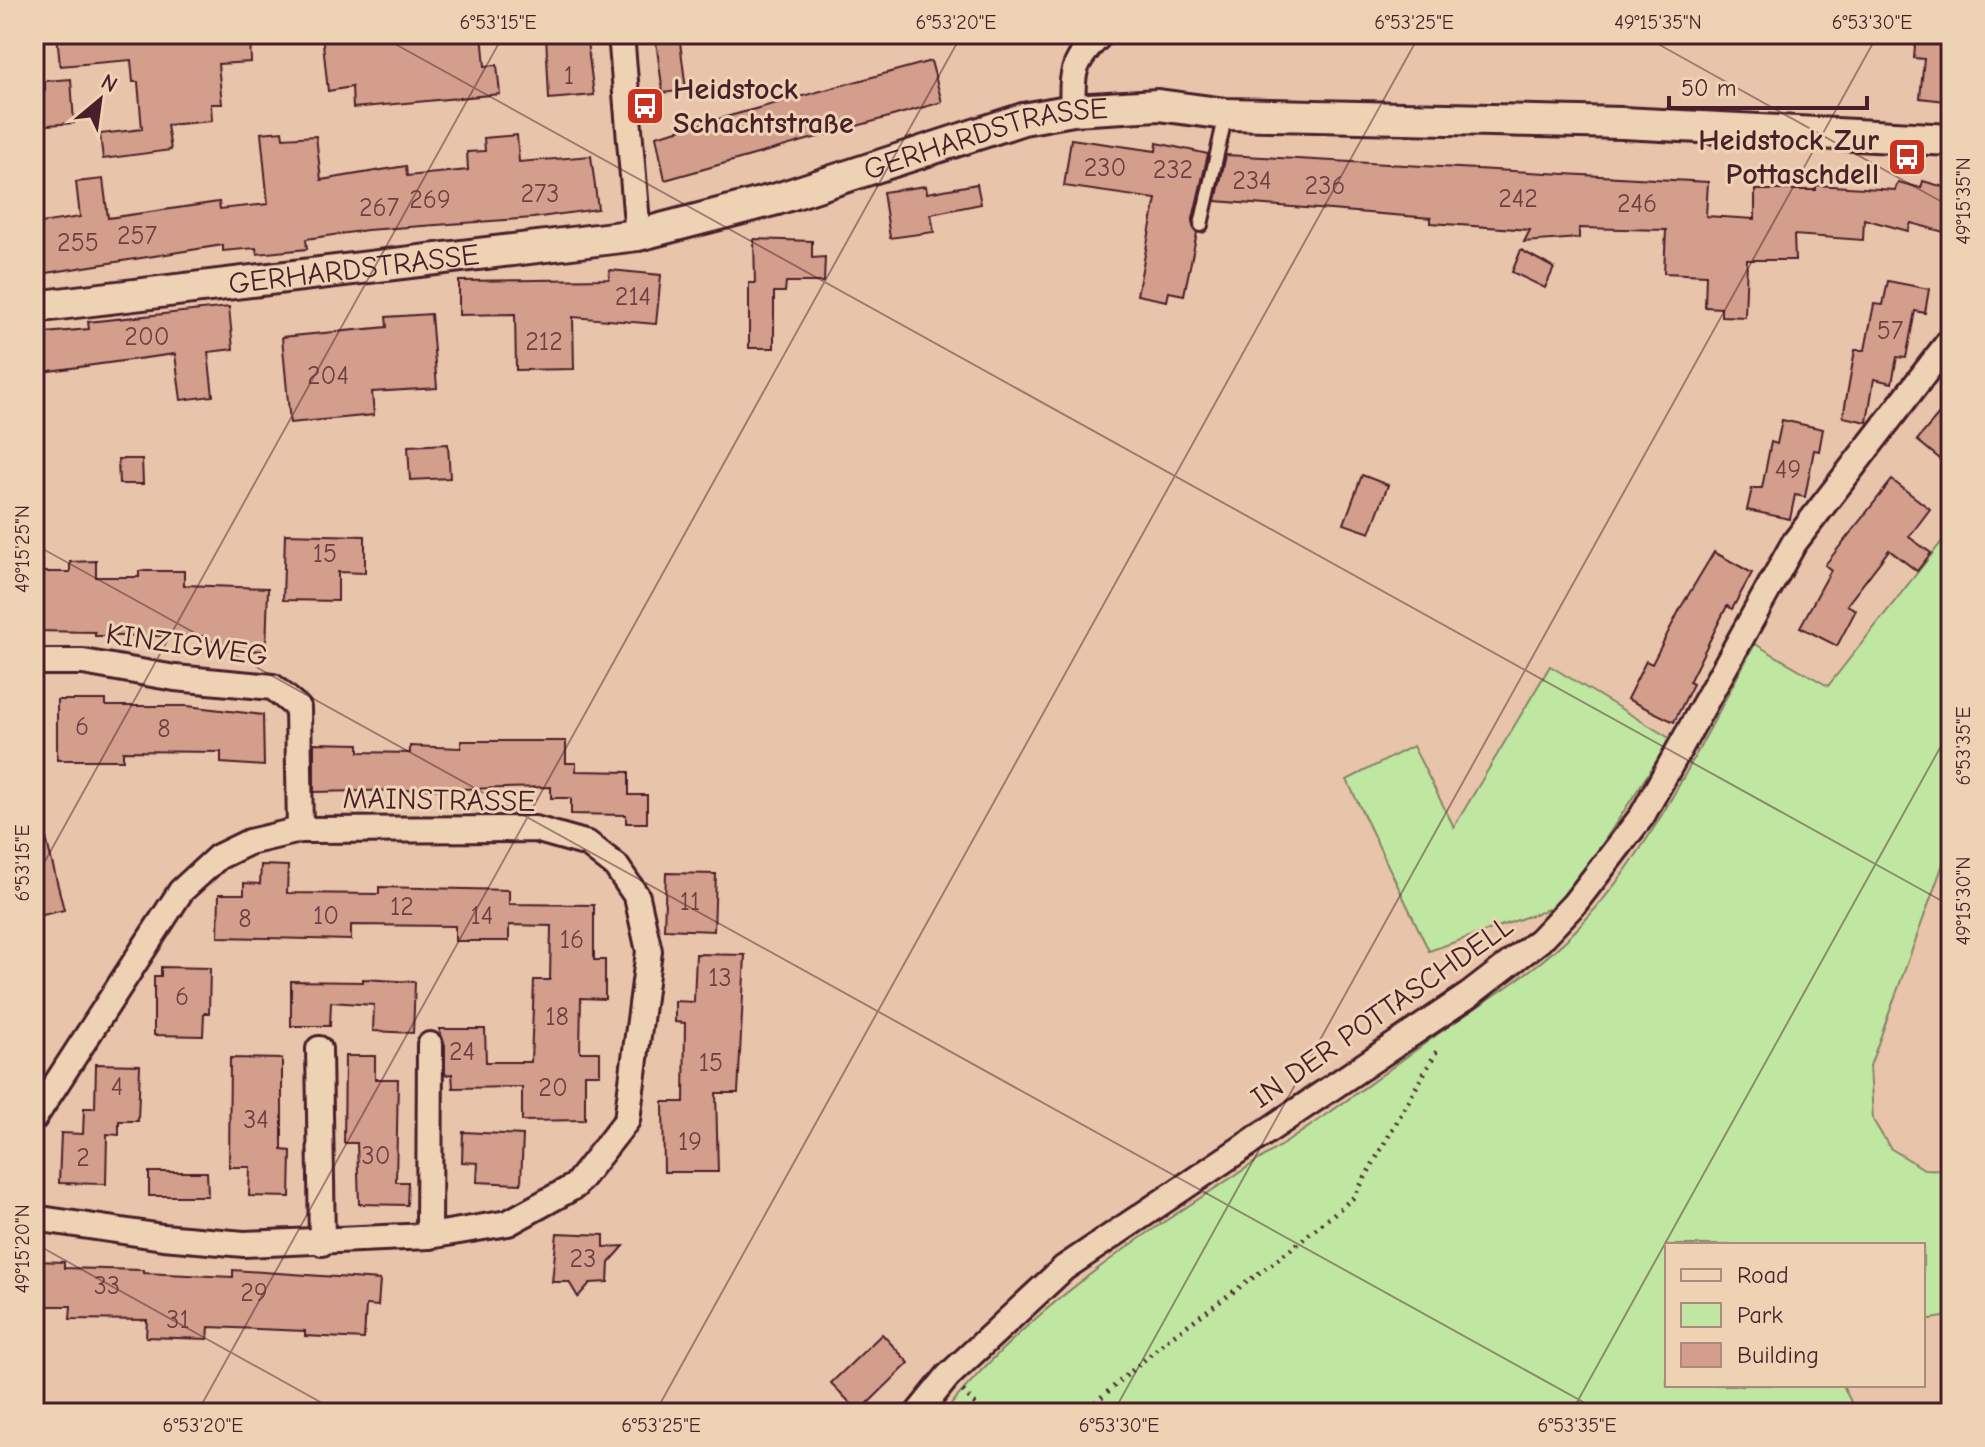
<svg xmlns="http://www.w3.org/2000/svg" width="1985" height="1447" viewBox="0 0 1985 1447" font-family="'Comic Neue',sans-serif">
	<rect width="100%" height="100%" fill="#e8c5aa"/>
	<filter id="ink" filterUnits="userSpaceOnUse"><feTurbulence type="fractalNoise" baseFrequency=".0125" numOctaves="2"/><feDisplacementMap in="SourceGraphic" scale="16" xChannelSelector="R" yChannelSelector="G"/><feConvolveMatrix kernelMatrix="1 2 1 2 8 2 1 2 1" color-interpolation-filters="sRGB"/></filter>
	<g filter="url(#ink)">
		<!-- green -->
		<g fill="#c0e7a2" stroke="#858366" stroke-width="2">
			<path d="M1951,530V842L1870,1066L1873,1120L1890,1148L1924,1169L1951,1170V1316L1923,1320V1245H1667V1385H1843L1856,1413H944C1038,1296 1164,1222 1288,1141C1340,1107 1390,1068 1441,1032C1486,1000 1538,970 1576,930C1654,849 1701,742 1755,644L1828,686Z"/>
			<polygon points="1550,666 1671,739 1563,904 1429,951 1347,780 1413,746 1454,827"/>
		</g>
		<!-- building -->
		<g fill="#d39f8c" stroke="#4a1f2b" stroke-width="2">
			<polygon points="57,34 250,34 251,62 218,64 222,104 211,104 212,121 167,125 171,150 103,159 100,134 142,129 138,82 133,82 131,60 60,66"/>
			<polygon points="322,34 482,34 485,66 497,65 500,94 353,108 352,87 328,91"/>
			<polygon points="546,34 586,34 594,95 549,99"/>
			<polygon points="655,34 679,34 686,90 663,93"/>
			<polygon points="1916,34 1951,34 1945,101 1920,98 1924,59 1914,58"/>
			<polygon points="931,61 942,102 665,180 656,136"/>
			<polygon points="71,79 74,123 34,126 34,90 45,90 45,81"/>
			<polygon points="282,131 283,138 316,136 321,180 406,166 407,176 468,170 467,152 485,151 484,138 517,135 519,162 591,156 598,209 533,218 367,230 306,239 307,249 257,254 256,248 223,251 223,245 34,275 34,224 80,217 76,182 103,179 108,218 219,202 220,209 268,204 261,133"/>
			<polygon points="1071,139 1156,151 1157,143 1208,154 1192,223 1197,233 1184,295 1169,292 1167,301 1137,295 1156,199 1064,186"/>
			<polygon points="1226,155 1708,182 1706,216 1755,219 1755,190 1816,190 1816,185 1895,190 1898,182 1921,188 1923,181 1951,189 1951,234 1911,223 1908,231 1864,219 1863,240 1794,235 1795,260 1747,260 1745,317 1721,316 1721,308 1705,307 1706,275 1664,273 1666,230 1579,228 1579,238 1524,242 1530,230 1431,223 1431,218 1216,201"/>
			<polygon points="977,184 981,204 931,214 934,232 890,238 883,192 926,186 927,193"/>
			<polygon points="754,239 812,241 812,258 825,257 824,282 786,282 785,292 774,292 774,348 749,348 749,283 755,283"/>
			<polygon points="1521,250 1554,268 1545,288 1512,272"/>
			<polygon points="610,270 661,275 656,324 573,317 574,369 516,370 515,314 459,315 459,281 609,279"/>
			<polygon points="1888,281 1929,289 1925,313 1915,311 1906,358 1897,357 1892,383 1874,379 1867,422 1843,417 1855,350 1865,350 1874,304 1883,305"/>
			<polygon points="229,307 233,349 208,352 213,396 181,400 175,354 34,373 34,334 89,329 88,322"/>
			<polygon points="431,314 437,388 372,392 374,415 290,423 282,337 387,327 386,317"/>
			<polygon points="1951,400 1951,468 1917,440"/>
			<polygon points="1782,420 1823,429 1819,451 1814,450 1805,497 1795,495 1790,519 1747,510 1752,488 1762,488 1771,442 1777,444"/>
			<polygon points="448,444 450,478 410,480 408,446"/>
			<polygon points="118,459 142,459 143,484 119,484"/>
			<polygon points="1362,475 1388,485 1370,533 1344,524"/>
			<polygon points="1892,480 1930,509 1909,537 1931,553 1917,571 1889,550 1847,605 1856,610 1837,646 1800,627 1831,570 1825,565"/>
			<polygon points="285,534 365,536 365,573 338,572 338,601 283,600"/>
			<polygon points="1714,552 1752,573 1732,609 1727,606 1689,682 1693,684 1674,722 1627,699 1646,661 1652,664 1681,607"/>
			<polygon points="96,561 96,577 139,577 139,571 184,571 184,585 268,588 266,651 208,649 209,636 95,636 95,632 34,631 34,572 70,572 70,562"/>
			<polygon points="57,700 106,700 106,706 187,706 263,715 264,766 221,763 221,752 123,751 123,760 57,760"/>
			<polygon points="461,741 566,741 566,763 576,763 576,771 629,772 629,795 647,795 647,823 626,823 626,815 571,814 571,798 551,798 551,787 314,792 314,743 359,744 359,752 410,753 410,746 461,748"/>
			<polygon points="42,822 64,910 34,917 34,823"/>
			<polygon points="261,865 288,866 287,893 379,894 379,887 509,890 509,904 594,905 594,960 605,960 605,999 581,998 580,1052 600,1052 600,1074 585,1074 585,1120 522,1121 522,1087 453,1088 452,1074 445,1075 445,1045 439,1029 485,1029 486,1062 531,1062 534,980 550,980 551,926 509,925 509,941 455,941 455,926 351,925 351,940 218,937 219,894 244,894 244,883 260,884"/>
			<polygon points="666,873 716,874 714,931 664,929"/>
			<polygon points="696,954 745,955 738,1093 716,1093 718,1172 664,1172 663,1102 684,1102 685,1023 675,1022 675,1001 694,1002"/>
			<polygon points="161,967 210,968 209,1013 204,1013 203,1036 154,1035 154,976 161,976"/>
			<polygon points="363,979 415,982 413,1033 373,1031 374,1005 331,1002 330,1026 291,1026 291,981 363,982"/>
			<polygon points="345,1056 375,1056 375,1079 398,1079 396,1182 408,1182 407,1205 359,1204 357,1143 344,1143"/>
			<polygon points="230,1058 282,1059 282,1150 291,1151 290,1197 249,1196 250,1167 229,1167"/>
			<polygon points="96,1064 140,1065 138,1121 119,1121 119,1135 107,1134 106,1184 59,1183 61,1133 83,1134 84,1108 95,1108"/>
			<polygon points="463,1132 523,1135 521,1184 477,1182 478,1163 462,1162"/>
			<polygon points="149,1172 207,1172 208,1196 149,1196"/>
			<polygon points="557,1233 604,1235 604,1247 624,1246 609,1263 608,1282 590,1283 578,1297 569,1282 552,1282"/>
			<polygon points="34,1261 64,1262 64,1268 143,1270 143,1273 233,1277 233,1270 380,1280 378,1306 366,1305 364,1339 305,1336 305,1331 209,1327 208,1339 146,1337 147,1320 70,1319 71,1306 34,1306"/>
			<polygon points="882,1334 909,1363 859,1412 831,1383"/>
		</g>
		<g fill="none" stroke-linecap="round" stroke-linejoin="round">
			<!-- service casing -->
			<g stroke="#4a1f2b" stroke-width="18">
				<polyline id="service" points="1201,225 1226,114"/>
			</g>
			<!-- minor casing -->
			<g stroke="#4a1f2b" stroke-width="30">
				<g id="minor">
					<polyline points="621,34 638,235"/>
					<path d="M1073,110C1071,71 1073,62 1101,34"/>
					<polyline points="34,662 83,662 175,678 273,687 298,708 300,830"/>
					<polyline points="319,1049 322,1243"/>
					<polyline points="34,1118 181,891 218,857 249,842 300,830 535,829 588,844 616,866 637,897 649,951 627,1120 575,1186 508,1223 429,1236 244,1244 163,1237 34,1218"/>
					<polyline points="429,1236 430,1045"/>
					<polyline points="918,1413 948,1376 1064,1268 1469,995 1540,940 1574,904 1642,816 1794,543 1951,339"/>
				</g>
			</g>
			<!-- tertiary casing -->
			<g stroke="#4a1f2b" stroke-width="36">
				<g id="tertiary">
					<path id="s1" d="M34,307L638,235L777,199L1023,119L1073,110L1158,105L1226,114L1623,123L1951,140"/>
				</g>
			</g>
			<!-- path -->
			<g stroke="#4a1f2b" stroke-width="5" stroke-dasharray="2 6" stroke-linecap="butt">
				<polyline points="963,1391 983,1413"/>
				<polyline points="1083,1413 1171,1337 1284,1255 1354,1197 1439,1047"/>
			</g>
			<!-- service -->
			<use href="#service" stroke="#edd2b4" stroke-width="12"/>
			<!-- minor -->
			<use href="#minor" stroke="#edd2b4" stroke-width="24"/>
			<!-- tertiary -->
			<use href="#tertiary" stroke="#edd2b4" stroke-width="30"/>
		</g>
	</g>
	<!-- ticks -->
	<path fill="none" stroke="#4a1f2b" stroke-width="2" stroke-opacity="0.45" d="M377,34L1951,906M1640,34L1951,207M34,55L46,34M34,544L1603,1413M34,881L504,34M34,1243L340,1413M197,1413L962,34M655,1413L1420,34M1113,1413L1878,34M1571,1413L1951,728"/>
	<!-- icons -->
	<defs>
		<g id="bus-square" transform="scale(2)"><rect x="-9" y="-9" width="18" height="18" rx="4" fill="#c8321e" stroke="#edd2b4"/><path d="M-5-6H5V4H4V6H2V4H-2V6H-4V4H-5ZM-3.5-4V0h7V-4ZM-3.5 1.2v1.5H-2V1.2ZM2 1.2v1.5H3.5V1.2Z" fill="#fff"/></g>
	</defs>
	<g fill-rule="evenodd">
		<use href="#bus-square" x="645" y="106"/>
		<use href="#bus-square" x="1907" y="157"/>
	</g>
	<g text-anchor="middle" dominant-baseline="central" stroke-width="6" stroke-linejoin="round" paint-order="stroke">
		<!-- number labels -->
		<g font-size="26" fill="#6c3f43">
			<text x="569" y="76">1</text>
			<text x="1105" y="168">230</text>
			<text x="1173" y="170">232</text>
			<text x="1252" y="181">234</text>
			<text x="1325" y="186">236</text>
			<text x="540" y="194">273</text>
			<text x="1518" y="199">242</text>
			<text x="430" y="200">269</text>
			<text x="1637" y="204">246</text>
			<text x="379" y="208">267</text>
			<text x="137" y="236">257</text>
			<text x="78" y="243">255</text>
			<text x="633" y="297">214</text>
			<text x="1890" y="331">57</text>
			<text x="147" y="337">200</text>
			<text x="544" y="342">212</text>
			<text x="328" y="376">204</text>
			<text x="1788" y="470">49</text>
			<text x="325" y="554">15</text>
			<text x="82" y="727">6</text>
			<text x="164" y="729">8</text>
			<text x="690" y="902">11</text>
			<text x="402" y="907">12</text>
			<text x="326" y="916">10</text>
			<text x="482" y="916">14</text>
			<text x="245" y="919">8</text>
			<text x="572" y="940">16</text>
			<text x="720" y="978">13</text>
			<text x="182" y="997">6</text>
			<text x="557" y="1017">18</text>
			<text x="462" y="1052">24</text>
			<text x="711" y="1063">15</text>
			<text x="117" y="1087">4</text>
			<text x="553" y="1088">20</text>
			<text x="256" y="1120">34</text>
			<text x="690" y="1142">19</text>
			<text x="376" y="1156">30</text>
			<text x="83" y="1158">2</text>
			<text x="583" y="1259">23</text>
			<text x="107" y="1286">33</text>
			<text x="254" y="1293">29</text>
			<text x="178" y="1320">31</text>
		</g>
		<!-- poi labels -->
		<g font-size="30" font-weight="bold" fill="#4a1f2b" stroke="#edd2b4" text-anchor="start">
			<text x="673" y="89">Heidstock<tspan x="673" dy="34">Schachtstraße</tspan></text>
			<text x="1879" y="140" text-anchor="end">Heidstock Zur<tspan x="1879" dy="34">Pottaschdell</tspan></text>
		</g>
		<!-- street labels -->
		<g font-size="30" fill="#4a1f2b" stroke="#edd2b4">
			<text stroke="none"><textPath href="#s1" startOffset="970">GERHARDSTRASSE</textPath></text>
			<text stroke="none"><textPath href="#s1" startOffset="322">GERHARDSTRASSE</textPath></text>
			<text transform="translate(187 645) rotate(8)">KINZIGWEG</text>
			<text transform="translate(439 800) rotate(1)">MAINSTRASSE</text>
			<text transform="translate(1382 1012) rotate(-35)">IN DER POTTASCHDELL</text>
		</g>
	</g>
	<!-- margin -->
	<rect width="1985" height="1447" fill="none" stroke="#edd2b4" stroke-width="88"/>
	<!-- legend -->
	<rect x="1665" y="1243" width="260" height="144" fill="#edd2b4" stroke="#ac8a7d" stroke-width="2"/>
	<rect x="1681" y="1269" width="40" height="12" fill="#edd2b4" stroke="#ac8a7d" stroke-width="2"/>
	<text x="1737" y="1283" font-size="24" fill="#4a1f2b">Road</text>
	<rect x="1681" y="1303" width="40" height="24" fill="#c0e7a2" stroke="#ac8a7d" stroke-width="2"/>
	<text x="1737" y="1323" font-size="24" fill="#4a1f2b">Park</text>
	<rect x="1681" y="1343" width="40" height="24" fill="#d39f8c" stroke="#ac8a7d" stroke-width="2"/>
	<text x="1737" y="1363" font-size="24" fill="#4a1f2b">Building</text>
	<!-- north arrow -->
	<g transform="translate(100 100) rotate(29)" stroke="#edd2b4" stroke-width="6" paint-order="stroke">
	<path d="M0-6L14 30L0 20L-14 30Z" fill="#4a1f2b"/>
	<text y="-12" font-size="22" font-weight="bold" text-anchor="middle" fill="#4a1f2b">N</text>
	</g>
	<!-- scale -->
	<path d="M1669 96v12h198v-12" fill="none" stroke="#4a1f2b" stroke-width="4"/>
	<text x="1681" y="96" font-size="24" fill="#4a1f2b" stroke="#edd2b4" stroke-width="6" paint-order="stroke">50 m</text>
	<rect x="44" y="44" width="1897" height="1359" fill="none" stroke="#4a1f2b" stroke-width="3"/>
	<g font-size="20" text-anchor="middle" fill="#4a1f2b">
		<text x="498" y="29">6°53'15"E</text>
		<text x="956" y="29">6°53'20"E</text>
		<text x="1414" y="29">6°53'25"E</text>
		<text x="1658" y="29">49°15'35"N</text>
		<text x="1872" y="29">6°53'30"E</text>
		<text transform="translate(1963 201) rotate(-90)" y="7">49°15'35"N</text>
		<text transform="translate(22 549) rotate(-90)" y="7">49°15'25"N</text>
		<text transform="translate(1963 746) rotate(-90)" y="7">6°53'35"E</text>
		<text transform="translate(22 863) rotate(-90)" y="7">6°53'15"E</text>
		<text transform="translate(1963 901) rotate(-90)" y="7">49°15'30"N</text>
		<text transform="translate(22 1249) rotate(-90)" y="7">49°15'20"N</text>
		<text x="203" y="1432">6°53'20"E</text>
		<text x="661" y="1432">6°53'25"E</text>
		<text x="1119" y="1432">6°53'30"E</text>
		<text x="1577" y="1432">6°53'35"E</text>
	</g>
</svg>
